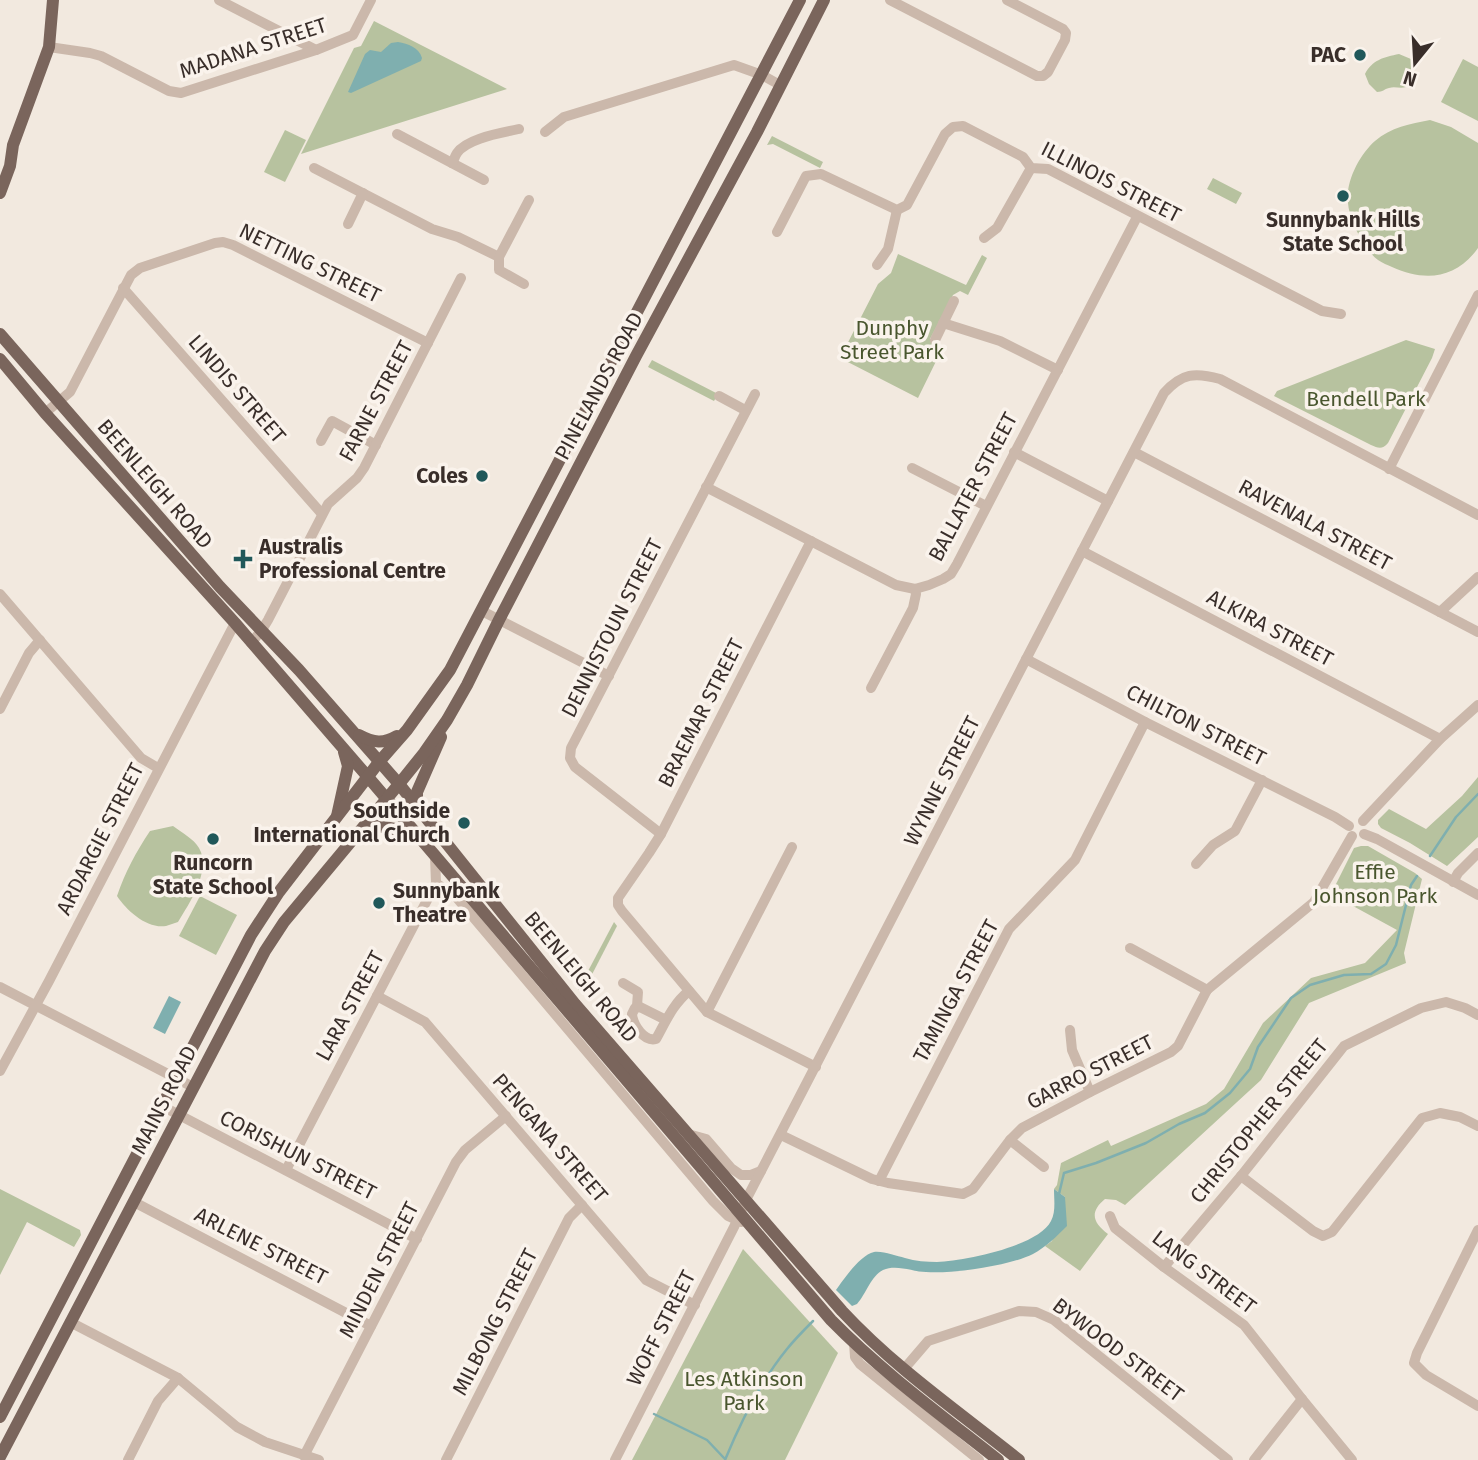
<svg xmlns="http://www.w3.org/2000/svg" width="1478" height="1460" viewBox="0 0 1478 1460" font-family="'Fira Sans',sans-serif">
	<rect width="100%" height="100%" fill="#f2e9df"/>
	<!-- green -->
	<g fill="#b7c29f">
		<polygon points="374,21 507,89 301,154 354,48 361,46"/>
		<path d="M1399,54L1418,62L1406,87C1400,89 1395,86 1389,88C1384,89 1383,92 1377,92L1369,84L1365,74C1372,60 1384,57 1399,54Z"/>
		<polygon points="1463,59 1478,67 1478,121 1441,102"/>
		<path d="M1430,120L1451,127L1478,143V248C1456,279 1425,282 1392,267C1388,265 1382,263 1378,260C1371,255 1365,246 1361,239C1355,228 1349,216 1348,203C1345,182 1360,154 1375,141C1391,127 1410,124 1430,120Z"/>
		<polygon points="285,130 306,140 285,182 264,172"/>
		<polygon points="772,136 823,162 820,168 773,144 767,145"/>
		<polygon points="1213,178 1242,193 1236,204 1207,189"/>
		<polygon points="898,254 966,285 982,255 987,258 968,295 960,291 953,295 930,339 943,347 918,398 840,358 878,284 891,273"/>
		<path d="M1406,340L1435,349L1432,358L1388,443C1382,450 1378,448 1371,445L1274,396L1277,391Z"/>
		<polygon points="652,360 718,394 714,401 648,367"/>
		<polygon points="1478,777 1478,837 1447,866 1410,843 1381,828 1378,824 1378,820 1389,809 1426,829 1462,796"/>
		<path d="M173,826C181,832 194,839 199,848C212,870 189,904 178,922C174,923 170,925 166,926C147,929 127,911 117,896C125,872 136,852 150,831Z"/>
		<path d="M1361,846H1368L1415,873L1422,879L1404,953L1406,963L1309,1003L1261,1080L1125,1205L1116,1200L1105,1199C1089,1212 1093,1223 1108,1234L1080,1271L1045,1246L1052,1241L1065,1197L1054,1189L1057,1185L1061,1163L1108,1140L1111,1146L1206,1104L1224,1089L1263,1023L1311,978L1365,963L1397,930L1331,894L1354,848Z"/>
		<polygon points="200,896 237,915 216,955 179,936"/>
		<polygon points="614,922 617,926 585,988 578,990"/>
		<polygon points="0,1189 80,1230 81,1235 74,1247 27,1222 0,1275"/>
		<polygon points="743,1249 838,1353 785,1460 632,1460"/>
	</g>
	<!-- water -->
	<g fill="#7fafaf">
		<path d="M398,42C408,44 419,47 422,58L421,61L351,93L348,92L365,54L370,50L381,52L391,43Z"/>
		<polygon points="169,996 181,1002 165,1034 153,1028"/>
		<path d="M1054,1189L1065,1197L1067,1226C1057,1236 1046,1247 1033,1254C1009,1266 953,1274 926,1272C913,1272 897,1264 883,1270C871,1276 866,1294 857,1304L852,1306L836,1290C844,1279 860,1255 874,1252C884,1251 896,1256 905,1258C915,1261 927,1262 937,1262C964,1261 1039,1246 1051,1221C1056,1212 1054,1199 1054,1189Z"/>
	</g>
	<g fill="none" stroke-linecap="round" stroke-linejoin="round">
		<!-- stream -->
		<g stroke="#7fafaf" stroke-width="2.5">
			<polyline points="1430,856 1456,817 1478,794"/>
			<polyline points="1059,1194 1064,1173 1096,1163 1146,1143 1179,1124 1205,1113 1230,1093 1250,1069 1258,1047 1291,998 1310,985 1344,975 1371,974 1386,964 1396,945 1411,885 1417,876"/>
			<polyline points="654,1414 707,1440 724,1458"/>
			<path d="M725,1460C741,1421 760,1382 787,1349C795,1339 804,1330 813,1321"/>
		</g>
		<!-- minor -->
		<g stroke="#cbb8ab" stroke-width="10">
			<polyline points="219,0 316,50"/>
			<polyline points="890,0 1037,76 1043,76 1048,72 1065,40 1066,33 1063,29 1007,0"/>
			<polyline points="49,47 90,53 101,56 169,91 181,93 316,50 353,35 371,0"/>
			<polyline points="545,132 564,117 734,65 762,75 780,85"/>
			<polyline points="397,134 484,180"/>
			<path d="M452,163C454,160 455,156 457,153C467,138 502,133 519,129"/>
			<polyline points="314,168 432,229 458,237 499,257"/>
			<polyline points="348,224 363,193"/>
			<polyline points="777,232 806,176 821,174 897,210 907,205 945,134 953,127 963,126 1023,157 1031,168 1048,169 1322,311 1341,314"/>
			<polyline points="984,238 997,228 1031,168"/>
			<polyline points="877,265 888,249 897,210"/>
			<polyline points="524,284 499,270 499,257 529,200"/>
			<polyline points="123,288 322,514"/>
			<polyline points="943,323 1000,341 1058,370"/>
			<polyline points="935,340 954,301"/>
			<polyline points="719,396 745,410"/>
			<polyline points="45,413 70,392 131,275 140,268 215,243 223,242 233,245 428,343"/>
			<polyline points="321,441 332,421 376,445"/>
			<polyline points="1014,452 1108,501"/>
			<polyline points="1134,452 1478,632"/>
			<polyline points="912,468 986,506"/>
			<polyline points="1389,469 1478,295"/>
			<polyline points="706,487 896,585 915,589 929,585 943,579 951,574 957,564 1137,217"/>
			<polyline points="811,541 661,834 649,853 618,898 618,905 622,911 707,1012 816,1067"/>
			<polyline points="1082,551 1440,739"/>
			<polyline points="0,594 141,758 158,768"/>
			<polyline points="482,611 609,676"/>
			<polyline points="1440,612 1478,577"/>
			<polyline points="251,643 262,630 268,620 328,504 357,478 364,468 461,278"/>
			<polyline points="1026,659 1145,722 1335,817 1349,826"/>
			<polyline points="871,688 913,608 916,594 915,589"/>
			<polyline points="0,709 29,653 40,640"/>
			<polyline points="1363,821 1440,739 1478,705"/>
			<polyline points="661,834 575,767 570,758 571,748 755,394"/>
			<polyline points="1364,834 1377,839 1478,895"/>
			<polyline points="1196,864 1213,845 1235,831 1262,780"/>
			<polyline points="1453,882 1458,873 1478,853"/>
			<polyline points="436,883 457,898 713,1201 728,1216 741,1222"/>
			<polyline points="1130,948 1207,990"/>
			<polyline points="623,983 638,992 637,1006"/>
			<polyline points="0,987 193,1087"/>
			<polyline points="377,996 425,1022 646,1280 695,1305"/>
			<polyline points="707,1012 792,847"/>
			<path d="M666,1020L640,1007L635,1008L632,1014C633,1025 644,1042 656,1039C666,1021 673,1004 689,991"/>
			<polyline points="1070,1030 1072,1050 1090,1092"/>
			<polyline points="0,1071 49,981 235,623"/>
			<polyline points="162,1106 417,1239"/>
			<polyline points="688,1134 706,1139 731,1168 741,1175 751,1175 761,1171"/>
			<polyline points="781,1135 872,1179 888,1183 963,1194 973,1189 1010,1140 1022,1128 1090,1092 1171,1052 1178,1046 1207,990 1314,902 1352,836"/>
			<polyline points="1010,1140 1044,1167"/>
			<polyline points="286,1170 436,883 435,856"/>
			<polyline points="1241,1176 1313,1231 1323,1236 1332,1232 1422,1118 1440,1113 1460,1117 1478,1126"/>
			<polyline points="879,1181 1009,929 1075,860 1145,722"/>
			<polyline points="134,1202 371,1326"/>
			<polyline points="1110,1216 1115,1228 1164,1267 1244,1325 1302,1399 1352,1460"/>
			<polyline points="1478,1230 1417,1353 1414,1363 1426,1375 1478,1406"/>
			<polyline points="1164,1267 1241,1176 1344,1046 1421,1008 1446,1002 1465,1008 1478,1015"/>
			<polyline points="70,1322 178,1378 237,1427 265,1442 319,1460"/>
			<polyline points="854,1343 855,1357 860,1364 979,1460"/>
			<polyline points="904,1369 928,1341 1019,1311 1036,1312 1054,1320 1228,1460"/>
			<polyline points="304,1456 456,1162 465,1150 506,1116"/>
			<polyline points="128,1460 158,1401 178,1378"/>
			<polyline points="446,1460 569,1218 582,1205"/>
			<path d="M615,1460L734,1227L746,1200L1164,393C1182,373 1195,372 1220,379L1478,515"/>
			<polyline points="1254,1460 1302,1399"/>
		</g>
		<!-- major -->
		<g stroke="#7a655c" stroke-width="12">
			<polyline points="0,193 10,166 13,145 49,47 53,0"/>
			<path d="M0,334L220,587L299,670L399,784L575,1004L842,1311C895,1368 959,1412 1019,1460"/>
			<path d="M0,359L45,413L235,623L368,777L831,1320C882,1372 941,1415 998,1460"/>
			<path d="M359,735C374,743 383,744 397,736"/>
			<polyline points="417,806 417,792 441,737"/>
			<polyline points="337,816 348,766 344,752"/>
			<polyline points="359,833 378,826 395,829 418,839"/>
			<polyline points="0,1417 251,935 279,892 379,762 407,730 450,670 800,0"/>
			<polyline points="0,1457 265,951 284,922 399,784 424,753 447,720 467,685 499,620 636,356 757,132 824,0"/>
		</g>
	</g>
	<!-- markers -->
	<g fill="#20585a" stroke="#faf3ec" stroke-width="2.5">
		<circle cx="1360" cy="55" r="7"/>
		<circle cx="1343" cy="196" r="7"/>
		<circle cx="482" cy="476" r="7"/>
		<path d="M239.5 548.5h7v7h7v7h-7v7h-7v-7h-7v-7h7z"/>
		<circle cx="464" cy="823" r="7"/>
		<circle cx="213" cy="839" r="7"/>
		<circle cx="379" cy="903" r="7"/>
	</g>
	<g text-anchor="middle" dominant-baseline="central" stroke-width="7" stroke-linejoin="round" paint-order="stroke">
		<!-- street labels -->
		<g font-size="21" fill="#392e2a" stroke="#faf3ec">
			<text transform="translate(253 48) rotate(-18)">MADANA STREET</text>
			<text transform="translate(1111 182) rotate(27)">ILLINOIS STREET</text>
			<text transform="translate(310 263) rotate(26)">NETTING STREET</text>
			<text transform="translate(599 386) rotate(-62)">PINELANDS ROAD</text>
			<text transform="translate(237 389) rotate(49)">LINDIS STREET</text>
			<text transform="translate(376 401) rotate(-62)">FARNE STREET</text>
			<text transform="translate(155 484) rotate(49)">BEENLEIGH ROAD</text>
			<text transform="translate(973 487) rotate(-62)">BALLATER STREET</text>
			<text transform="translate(1315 525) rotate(28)">RAVENALA STREET</text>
			<text transform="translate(612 628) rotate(-63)">DENNISTOUN STREET</text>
			<text transform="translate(1270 628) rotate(28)">ALKIRA STREET</text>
			<text transform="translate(701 713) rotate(-63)">BRAEMAR STREET</text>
			<text transform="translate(1196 725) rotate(27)">CHILTON STREET</text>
			<text transform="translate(942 781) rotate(-63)">WYNNE STREET</text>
			<text transform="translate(100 839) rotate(-63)">ARDARGIE STREET</text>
			<text transform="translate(581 977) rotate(50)">BEENLEIGH ROAD</text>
			<text transform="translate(956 991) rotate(-62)">TAMINGA STREET</text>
			<text transform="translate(350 1006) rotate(-62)">LARA STREET</text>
			<text transform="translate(1090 1072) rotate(-27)">GARRO STREET</text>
			<text transform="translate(164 1100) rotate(-63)">MAINS ROAD</text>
			<text transform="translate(1259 1121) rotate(-51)">CHRISTOPHER STREET</text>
			<text transform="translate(550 1138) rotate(49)">PENGANA STREET</text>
			<text transform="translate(298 1155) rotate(27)">CORISHUN STREET</text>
			<text transform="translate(261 1246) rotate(27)">ARLENE STREET</text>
			<text transform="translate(379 1270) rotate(-63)">MINDEN STREET</text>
			<text transform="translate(1204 1272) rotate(37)">LANG STREET</text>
			<text transform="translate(495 1322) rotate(-63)">MILBONG STREET</text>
			<text transform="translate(661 1328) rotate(-63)">WOFF STREET</text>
			<text transform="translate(1118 1350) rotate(37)">BYWOOD STREET</text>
		</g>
		<!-- poi labels -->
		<g font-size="21" font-weight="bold" fill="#392e2a" stroke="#faf3ec" text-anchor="end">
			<text x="1346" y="55">PAC</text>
			<text x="1343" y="220" text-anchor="middle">Sunnybank Hills<tspan x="1343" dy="24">State School</tspan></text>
			<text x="468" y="476">Coles</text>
			<text x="259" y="547" text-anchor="start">Australis<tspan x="259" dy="24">Professional Centre</tspan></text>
			<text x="450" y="811">Southside<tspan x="450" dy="24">International Church</tspan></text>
			<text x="213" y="863" text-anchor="middle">Runcorn<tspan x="213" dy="24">State School</tspan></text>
			<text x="393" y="891" text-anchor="start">Sunnybank<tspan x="393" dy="24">Theatre</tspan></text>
		</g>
		<!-- park labels -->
		<g font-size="21" fill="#49562e" stroke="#faf3ec">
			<text x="892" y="328">Dunphy<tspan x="892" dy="24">Street Park</tspan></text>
			<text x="1366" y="399">Bendell Park</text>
			<text x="1375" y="872">Effie<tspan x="1375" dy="24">Johnson Park</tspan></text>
			<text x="744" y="1379">Les Atkinson<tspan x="744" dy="24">Park</tspan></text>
		</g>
	</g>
	<!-- north arrow -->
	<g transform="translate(1415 63) rotate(198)" stroke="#faf3ec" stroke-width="5" paint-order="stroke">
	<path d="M0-5L12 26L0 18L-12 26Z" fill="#392e2a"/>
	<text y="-10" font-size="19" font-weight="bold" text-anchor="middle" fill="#392e2a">N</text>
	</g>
</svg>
